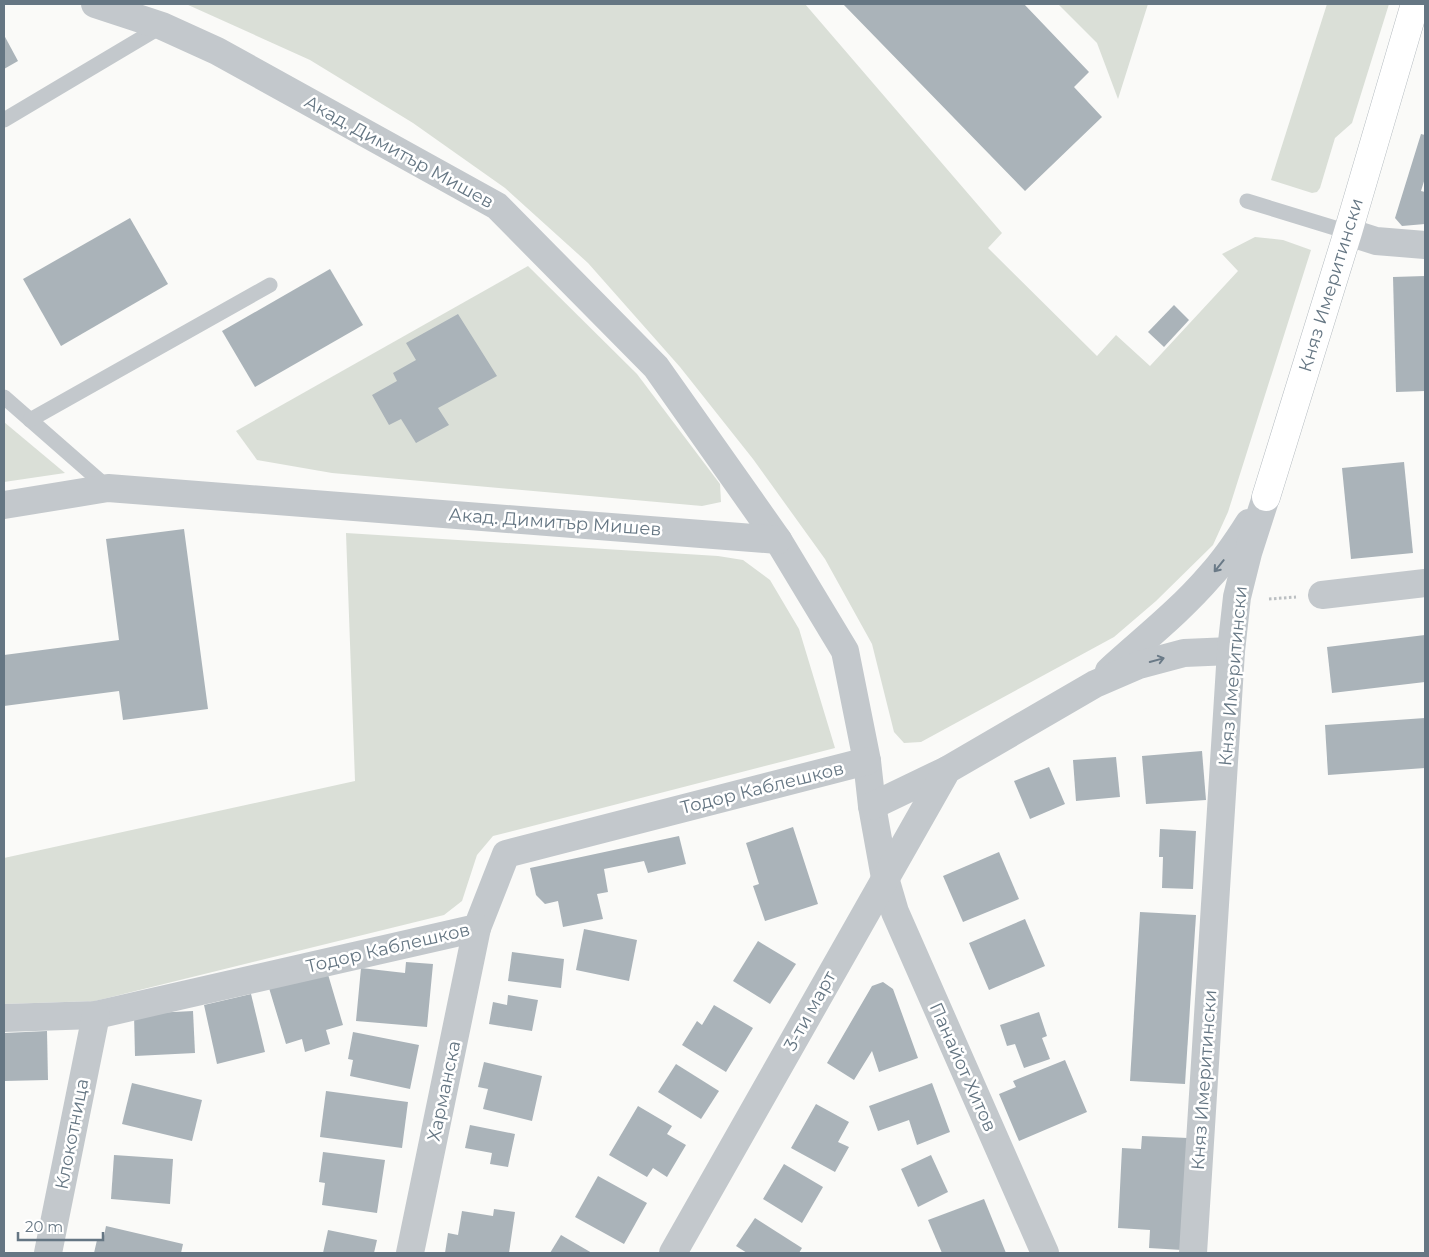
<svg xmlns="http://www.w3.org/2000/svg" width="1429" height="1257" viewBox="0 0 1429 1257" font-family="Montserrat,sans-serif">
	<rect width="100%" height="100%" fill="#fafaf8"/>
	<!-- green -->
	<g fill="#dadfd7">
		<polygon points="186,4 805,4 1002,233 988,248 1097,356 1116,335 1150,366 1238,271 1222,254 1255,237 1283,240 1311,250 1228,512 1213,545 1156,601 1114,637 921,742 904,743 894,732 872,644 825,559 753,459 680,367 588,263 505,188 413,123 310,60"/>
		<polygon points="1058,4 1148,4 1118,99 1097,43"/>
		<polygon points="1327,4 1389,4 1352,123 1335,138 1320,188 1317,192 1312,193 1271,180"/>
		<polygon points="528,266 637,374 720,484 721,502 702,506 332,473 257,460 236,431"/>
		<polygon points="4,422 65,473 4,482"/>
		<polygon points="346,533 718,556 743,560 770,580 799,629 835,748 493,836 477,855 462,901 444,915 95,1001 4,1004 4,858 355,781"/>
	</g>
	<!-- building -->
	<g fill="#aab3b9">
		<polygon points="843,4 1024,4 1089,72 1074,87 1102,117 1025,191"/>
		<polygon points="4,35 18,61 4,69"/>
		<polygon points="1421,134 1425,135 1425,178 1421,191 1425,192 1425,224 1402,226 1395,218"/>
		<polygon points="130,218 168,284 61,346 23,279"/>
		<polygon points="330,269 363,325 255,387 222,331"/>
		<polygon points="1425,276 1425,391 1396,392 1393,277"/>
		<polygon points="1174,305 1189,320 1164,347 1148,332"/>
		<polygon points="458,314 497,376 438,408 449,425 416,443 401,419 389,425 372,395 397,381 393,373 416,360 406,343"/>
		<polygon points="1404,462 1413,553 1351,559 1342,468"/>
		<polygon points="184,529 208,709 123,720 119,691 4,706 4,655 119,640 106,539"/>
		<polygon points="1425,635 1425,682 1332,693 1327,647"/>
		<polygon points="1425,718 1425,768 1328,775 1325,725"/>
		<polygon points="1202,751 1206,800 1146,804 1142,756"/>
		<polygon points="1116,757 1120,797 1076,801 1073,760"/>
		<polygon points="1049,767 1065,804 1030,819 1014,781"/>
		<polygon points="793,827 818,904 765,921 753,886 759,884 746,843"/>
		<polygon points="1160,829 1196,831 1193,889 1162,888 1163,857 1159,857"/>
		<polygon points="679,836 686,864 648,873 644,861 604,869 608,892 597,894 603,919 563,927 558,901 545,904 536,895 530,868"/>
		<polygon points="999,852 1019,899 963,922 943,876"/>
		<polygon points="1140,912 1196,915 1185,1084 1130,1081"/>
		<polygon points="1025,919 1045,966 989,990 969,943"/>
		<polygon points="584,929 637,940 629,981 576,970"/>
		<polygon points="758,941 796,964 770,1004 733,981"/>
		<polygon points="512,952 564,959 561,988 508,981"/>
		<polygon points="406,962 433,964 427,1027 356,1021 361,968 405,973"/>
		<polygon points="327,971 343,1025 326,1030 330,1044 305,1052 302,1039 286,1044 269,988"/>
		<polygon points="883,982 893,989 918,1058 879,1072 872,1051 854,1080 827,1063 872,986"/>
		<polygon points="251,994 265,1052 217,1064 204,1005"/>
		<polygon points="508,995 538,1000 532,1031 489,1024 493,1002 507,1005"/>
		<polygon points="714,1005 753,1028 726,1072 682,1045 697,1021 702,1025"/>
		<polygon points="193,1011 195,1053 135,1056 134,1014"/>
		<polygon points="1039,1012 1047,1036 1042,1038 1050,1059 1024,1068 1015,1044 1007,1046 1000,1025"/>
		<polygon points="47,1031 48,1080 4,1081 4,1033"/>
		<polygon points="353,1032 419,1045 410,1089 350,1076 353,1060 348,1059"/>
		<polygon points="1065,1060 1087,1112 1019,1141 999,1094 1016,1087 1013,1081"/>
		<polygon points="484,1062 542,1076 532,1121 483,1109 488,1089 478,1087"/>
		<polygon points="676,1064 719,1091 701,1119 658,1092"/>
		<polygon points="132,1083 202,1100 192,1141 122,1124"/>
		<polygon points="932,1083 950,1132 917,1145 909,1120 878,1131 869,1106"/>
		<polygon points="326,1091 408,1102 402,1148 320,1137"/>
		<polygon points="816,1104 849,1122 838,1142 849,1147 835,1172 791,1148"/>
		<polygon points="638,1106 672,1126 667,1134 686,1145 667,1177 653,1168 647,1177 609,1155"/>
		<polygon points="470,1125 515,1134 508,1167 490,1164 492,1153 465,1148"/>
		<polygon points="1142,1136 1188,1138 1182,1250 1149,1248 1150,1230 1118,1228 1122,1148 1141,1149"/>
		<polygon points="323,1152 385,1160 377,1213 322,1205 325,1183 319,1182"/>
		<polygon points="114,1155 173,1159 170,1204 111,1199"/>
		<polygon points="931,1155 948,1192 918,1207 901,1169"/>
		<polygon points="784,1164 823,1187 802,1223 763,1199"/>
		<polygon points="598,1176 647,1203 624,1244 575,1217"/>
		<polygon points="984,1199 1006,1253 942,1253 928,1220"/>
		<polygon points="494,1209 515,1212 509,1253 445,1253 448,1233 458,1235 462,1211 493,1216"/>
		<polygon points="755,1218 802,1248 799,1253 747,1253 736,1246"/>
		<polygon points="106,1226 183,1244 181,1253 94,1253 97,1240 103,1241"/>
		<polygon points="328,1230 377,1240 374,1253 323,1253"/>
		<polygon points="561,1235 592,1253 550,1253"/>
	</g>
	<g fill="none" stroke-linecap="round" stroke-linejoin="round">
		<!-- secondary casing -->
		<g stroke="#b3babf" stroke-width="29">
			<polyline id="secondary" points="1266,497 1348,232 1415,4"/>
		</g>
		<!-- path -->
		<polyline stroke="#bbbfc2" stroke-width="3" stroke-dasharray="2.5 2.5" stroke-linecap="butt" points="1269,599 1296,597"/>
		<!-- lane -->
		<g stroke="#c3c8cc" stroke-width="15">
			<polyline points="4,120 162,26"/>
			<polyline points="1247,201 1348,232"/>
			<polyline points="4,397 108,488"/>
			<polyline points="30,420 270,285"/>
		</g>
		<!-- street -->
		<g stroke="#c3c8cc" stroke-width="28">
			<polyline points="95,4 162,26 217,51 497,206 656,367 778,540 845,651 867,761 872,806 885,878 895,912 1045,1253"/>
			<polyline points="1348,232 1376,241 1425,245"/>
			<polyline points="4,505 108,488 778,540"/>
			<polyline points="1322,595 1425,583"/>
			<path d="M1109,671C1143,640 1180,611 1210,576C1225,560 1237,542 1249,523"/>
			<polyline points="872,806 947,770"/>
			<polyline points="4,1018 96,1015 477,928 506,854 867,761"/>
			<polyline points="48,1253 96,1015"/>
			<polyline points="410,1253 477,928"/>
			<polyline points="673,1253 947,770 1095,684 1139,665 1184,653 1231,651"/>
			<polyline points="1193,1253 1231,651 1237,597 1248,553 1266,497"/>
		</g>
		<!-- secondary -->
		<use href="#secondary" stroke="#fff" stroke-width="28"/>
	</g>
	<!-- one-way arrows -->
	<defs><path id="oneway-shaft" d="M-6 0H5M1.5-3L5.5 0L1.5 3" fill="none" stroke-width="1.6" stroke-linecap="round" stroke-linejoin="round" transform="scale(1.25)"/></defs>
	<g stroke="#6a7a87">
		<use href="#oneway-shaft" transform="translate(1219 566) rotate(129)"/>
		<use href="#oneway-shaft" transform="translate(1157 660) rotate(-15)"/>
	</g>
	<g text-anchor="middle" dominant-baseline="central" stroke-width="5" stroke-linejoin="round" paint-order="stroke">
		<!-- street labels -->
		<g font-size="18" fill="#657683" stroke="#fff">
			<text transform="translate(399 152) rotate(29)">Акад. Димитър Мишев</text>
			<text transform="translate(1331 285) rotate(-73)">Княз Имеритински</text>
			<text transform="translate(555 522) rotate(4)">Акад. Димитър Мишев</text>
			<text transform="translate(1233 676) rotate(-85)">Княз Имеритински</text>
			<text transform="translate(762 788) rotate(-14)">Тодор Каблешков</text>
			<text transform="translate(388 948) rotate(-13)">Тодор Каблешков</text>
			<text transform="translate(810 1011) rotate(-61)">3-ти март</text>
			<text transform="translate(963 1067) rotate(66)">Панайот Хитов</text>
			<text transform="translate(1204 1080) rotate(-86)">Княз Имеритински</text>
			<text transform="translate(444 1091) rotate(-78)">Харманска</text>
			<text transform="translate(72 1134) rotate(-79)">Клокотница</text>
		</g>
	</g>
	<!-- border -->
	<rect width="1429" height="1257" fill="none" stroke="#657683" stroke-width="10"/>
	<!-- scale -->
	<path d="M18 1232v8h85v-8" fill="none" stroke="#657683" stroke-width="2.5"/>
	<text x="25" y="1232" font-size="15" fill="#657683" stroke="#ffffff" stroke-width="4" paint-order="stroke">20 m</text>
</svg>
